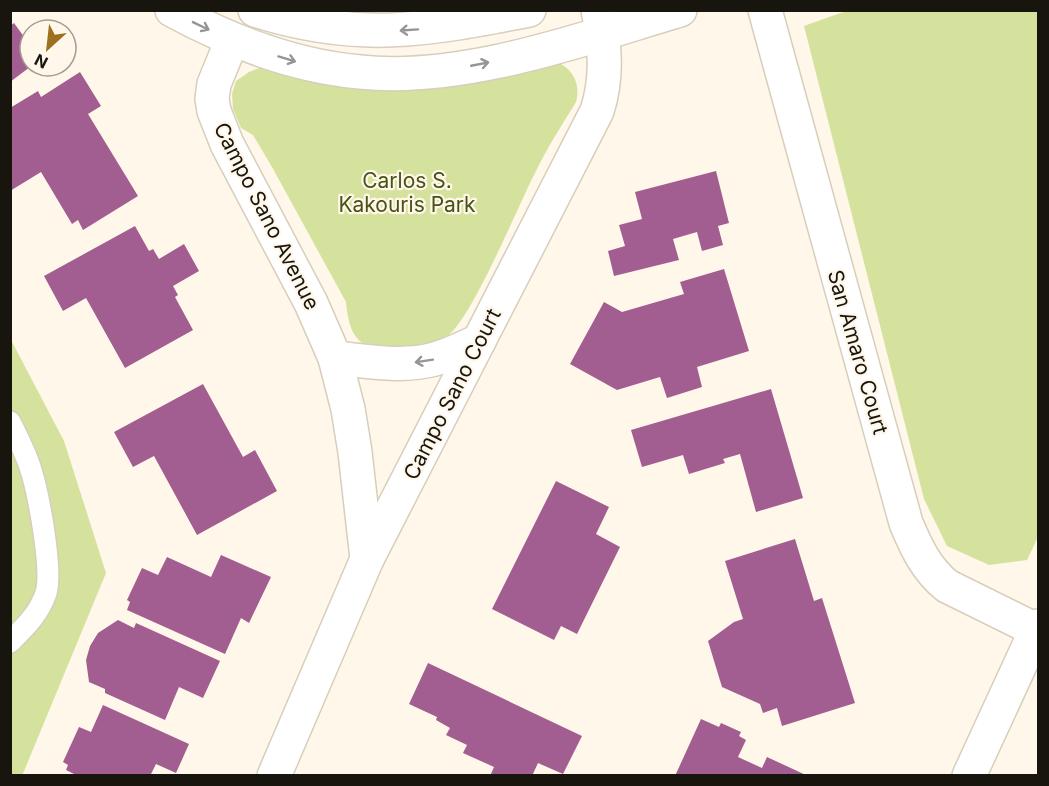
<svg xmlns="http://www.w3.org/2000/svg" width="1049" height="786" viewBox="0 0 1049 786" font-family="Inter,sans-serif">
	<rect width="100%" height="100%" fill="#fff7e9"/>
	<!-- green -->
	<g fill="#d5e29d">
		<polygon points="849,10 1038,11 1038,537 1027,560 989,565 947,546 924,499 804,26"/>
		<path d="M557,62C573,69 581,84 576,102C562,125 547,148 535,173C519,204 470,323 446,337C427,349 402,348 379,348C353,347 348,324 346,302L272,167L253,135L241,128L233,109L232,94L236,81L249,72L259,68L268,67Z"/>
		<polygon points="10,338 64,441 106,573 22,776 10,775"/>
	</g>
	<!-- building -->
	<g fill="#a25e90">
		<polygon points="14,23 30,45 30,67 10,82 10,26"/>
		<polygon points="80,72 101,106 88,114 138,196 83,230 78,220 72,224 41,172 10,191 10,108 38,91 41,97"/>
		<polygon points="716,171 729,223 718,226 723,245 702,251 697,232 673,239 679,260 614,276 608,251 625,246 619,225 642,219 635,192"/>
		<polygon points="135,226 149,251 153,249 159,259 184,244 199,271 173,286 178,295 175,297 193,330 125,368 86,298 63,311 44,276"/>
		<polygon points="724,269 749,351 697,367 702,387 667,398 660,377 617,390 570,364 604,302 622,312 684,294 680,282"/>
		<polygon points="203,384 243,457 255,450 277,491 197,535 154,456 133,467 114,432"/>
		<polygon points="771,389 803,498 756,512 740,454 723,459 725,463 689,474 683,455 642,467 631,430"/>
		<polygon points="556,481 609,507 596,534 620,547 577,634 561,626 554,640 492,609"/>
		<polygon points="795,539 814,601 822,598 855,703 782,726 777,708 763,713 760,704 722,687 708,641 734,622 743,619 725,561"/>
		<polygon points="221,555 271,577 249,623 241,618 225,654 127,610 130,602 127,600 142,568 158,575 167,557 211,577"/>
		<polygon points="118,620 134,628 136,623 220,661 203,698 179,687 165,720 105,693 105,689 89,682 86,660 90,646 98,633"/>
		<polygon points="428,663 582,736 563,774 538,763 532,776 490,776 494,767 463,753 467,745 446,735 450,728 436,720 437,717 409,704"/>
		<polygon points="103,705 189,744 176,773 156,764 150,776 78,776 66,770 68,765 63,762 79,727 91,732"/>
		<polygon points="701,719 719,727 721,723 741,732 739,736 746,740 738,757 762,768 767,757 808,776 675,776"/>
	</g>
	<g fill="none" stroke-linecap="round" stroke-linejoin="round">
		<!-- service casing -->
		<g stroke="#d7cebc" stroke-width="24">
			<path id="service" d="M10,422C17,436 24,450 29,464C38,489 53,570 46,593C39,614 25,627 10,642"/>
		</g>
		<!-- minor casing -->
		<g stroke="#d7cebc" stroke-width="36">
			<g id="minor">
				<path d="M765,10L906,523C916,547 926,569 947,586L1038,631"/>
				<polyline points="232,40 214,84 212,99 214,111 227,144 311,303 335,358 348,409 355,452 367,559"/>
				<path d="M335,358C368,361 402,368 435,359C450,355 465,347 479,341"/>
				<path d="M274,776L367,559L597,111C608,77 605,45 598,10"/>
			</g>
		</g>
		<!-- tertiary casing -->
		<g stroke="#d7cebc" stroke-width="36">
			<g id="tertiary">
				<path d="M172,10C231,42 293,66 360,72C463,83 582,39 680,10"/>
				<path d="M255,10C358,43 426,30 529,10"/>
				<polyline points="969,776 1038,626"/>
			</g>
		</g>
		<!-- service -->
		<use href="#service" stroke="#fff" stroke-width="21"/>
		<!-- minor -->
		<use href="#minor" stroke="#fff" stroke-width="33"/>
		<!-- tertiary -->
		<use href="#tertiary" stroke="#fff" stroke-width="33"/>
	</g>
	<!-- one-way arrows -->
	<defs><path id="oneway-shaft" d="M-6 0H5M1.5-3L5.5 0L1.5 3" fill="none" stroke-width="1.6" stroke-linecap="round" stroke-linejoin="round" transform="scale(1.5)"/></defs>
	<g stroke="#979593">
		<use href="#oneway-shaft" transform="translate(201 26) rotate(26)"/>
		<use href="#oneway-shaft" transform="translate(409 30) rotate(176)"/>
		<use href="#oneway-shaft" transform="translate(287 59) rotate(17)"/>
		<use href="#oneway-shaft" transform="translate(480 64) rotate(-11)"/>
		<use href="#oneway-shaft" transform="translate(424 361) rotate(171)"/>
	</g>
	<g text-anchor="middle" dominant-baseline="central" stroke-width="4.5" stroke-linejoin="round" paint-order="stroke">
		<!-- park labels -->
		<g font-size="21" fill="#495215" stroke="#fff7e9">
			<text x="407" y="180">Carlos S.<tspan x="407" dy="24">Kakouris Park</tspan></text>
		</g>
		<!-- street labels -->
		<g font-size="21" fill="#18140e" stroke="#fff7e9">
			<text transform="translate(267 216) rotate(63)">Campo Sano Avenue</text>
			<text transform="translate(858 352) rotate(74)">San Amaro Court</text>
			<text transform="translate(452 394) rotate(-63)">Campo Sano Court</text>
		</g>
	</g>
	<!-- border -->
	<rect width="1049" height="786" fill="none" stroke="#18140e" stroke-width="24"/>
	<!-- north arrow -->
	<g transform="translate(48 48) rotate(207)"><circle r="28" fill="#fff7e9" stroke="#a39c91" stroke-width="1.5"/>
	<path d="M0-4.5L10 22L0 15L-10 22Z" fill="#9d6f20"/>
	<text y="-9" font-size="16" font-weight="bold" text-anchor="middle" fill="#18140e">N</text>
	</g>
</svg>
